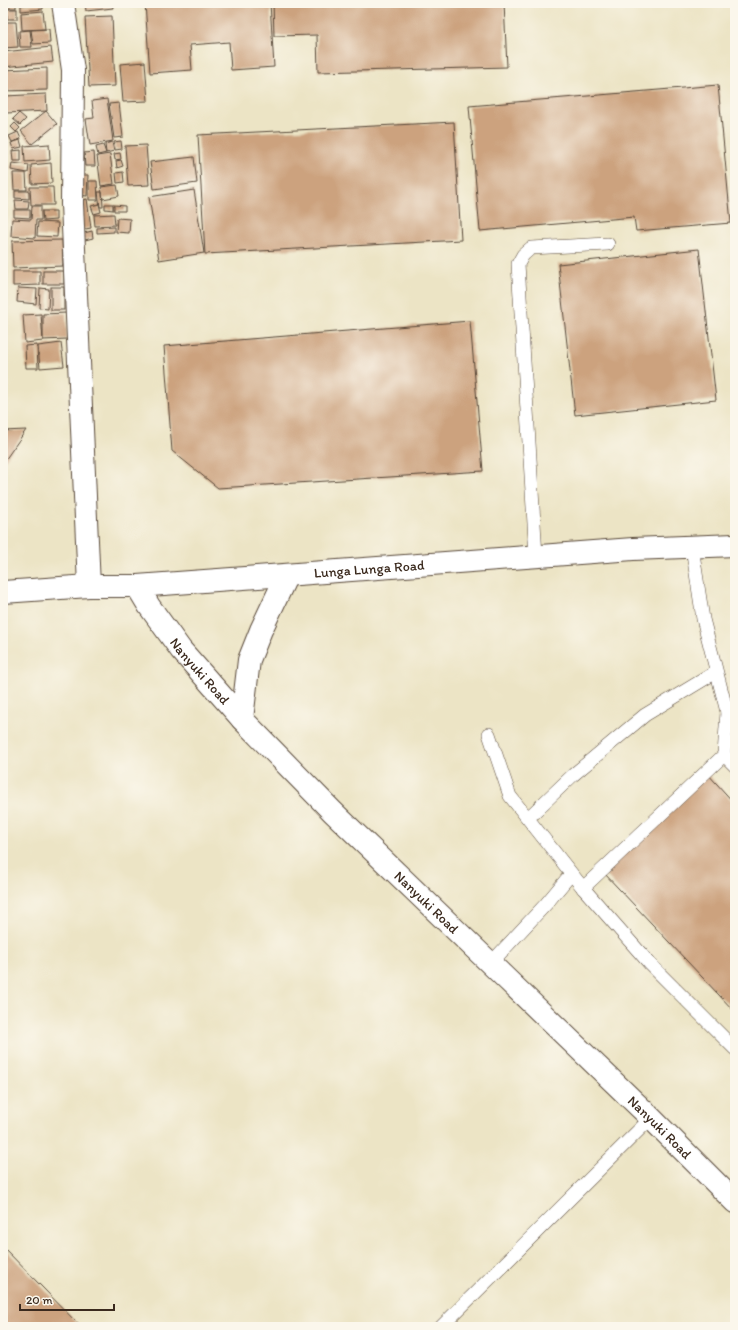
<svg xmlns="http://www.w3.org/2000/svg" width="738" height="1330" viewBox="0 0 738 1330" font-family="Itim,sans-serif">
	<rect width="100%" height="100%" fill="#fbf7ec"/>
	<filter id="ink" filterUnits="userSpaceOnUse"><feTurbulence type="fractalNoise" baseFrequency=".025" numOctaves="2"/><feDisplacementMap in="SourceGraphic" scale="8" xChannelSelector="R" yChannelSelector="G"/><feConvolveMatrix kernelMatrix="1 2 1 2 8 2 1 2 1" color-interpolation-filters="sRGB"/></filter>
	<filter id="wash" filterUnits="userSpaceOnUse"><feTurbulence type="fractalNoise" baseFrequency=".012" numOctaves="4" result="noise"/><feDisplacementMap in="SourceGraphic" scale="16" xChannelSelector="R" yChannelSelector="G"/><feGaussianBlur stdDeviation="0.9" result="paint"/><feColorMatrix in="noise" values="0 0 0 0 0 0 0 0 0 0 0 0 0 0 0 0 0 1.4 0 .05"/><feComposite in="paint" operator="in"/></filter>
	<g filter="url(#wash)">
		<rect width="100%" height="100%" fill="#ece4c5"/>
		<g id="blocks">
			<!-- building -->
			<g fill="#cca27e">
				<rect x="3" y="3" width="2" height="17"/>
				<rect x="6" y="3" width="10" height="5"/>
				<polygon points="85,3 112,3 113,8 86,11"/>
				<polygon points="145,3 270,3 274,67 231,70 229,42 190,45 192,70 150,73"/>
				<polygon points="273,3 504,3 507,67 318,72 317,35 274,36"/>
				<polygon points="43,4 43,9 21,11 21,5"/>
				<rect x="7" y="9" width="10" height="10"/>
				<polygon points="43,11 45,29 22,30 21,13"/>
				<polygon points="112,16 115,86 89,87 85,17"/>
				<polygon points="3,22 16,22 18,47 3,48"/>
				<polygon points="49,29 50,43 33,44 31,30"/>
				<polygon points="30,30 32,47 20,47 19,31"/>
				<polygon points="51,47 53,62 3,67 3,52"/>
				<polygon points="145,62 148,101 123,102 120,64"/>
				<polygon points="47,68 47,90 3,91 3,70"/>
				<polygon points="718,85 731,223 636,231 634,217 480,231 469,106"/>
				<polygon points="46,94 47,111 6,113 5,96"/>
				<polygon points="107,99 113,141 90,145 86,119 94,118 92,101"/>
				<polygon points="119,103 123,137 114,138 109,104"/>
				<polygon points="46,111 57,124 32,144 21,131"/>
				<polygon points="19,113 26,119 20,125 13,119"/>
				<polygon points="454,122 461,240 205,254 198,135"/>
				<polygon points="15,123 20,128 16,132 11,127"/>
				<polygon points="18,132 21,139 12,142 9,136"/>
				<polygon points="20,140 22,147 13,149 11,143"/>
				<polygon points="121,141 122,149 115,150 114,142"/>
				<polygon points="112,142 114,151 106,153 105,144"/>
				<polygon points="49,144 50,160 25,162 24,146"/>
				<polygon points="103,145 106,153 98,155 96,147"/>
				<polygon points="146,145 149,185 128,186 125,146"/>
				<polygon points="21,150 21,161 13,161 12,151"/>
				<polygon points="94,152 95,166 85,166 84,153"/>
				<polygon points="120,153 121,159 115,160 114,154"/>
				<polygon points="110,154 114,184 101,186 97,156"/>
				<polygon points="194,157 197,183 154,189 150,162"/>
				<polygon points="121,160 123,166 117,168 116,161"/>
				<polygon points="12,163 29,165 28,173 11,170"/>
				<polygon points="51,163 52,183 32,184 31,165"/>
				<polygon points="123,172 124,182 117,183 116,173"/>
				<polygon points="13,173 26,173 27,190 14,190"/>
				<polygon points="78,175 88,175 87,196 77,195"/>
				<polygon points="89,181 97,181 98,200 89,200"/>
				<polygon points="117,185 119,196 103,199 101,187"/>
				<polygon points="30,187 53,187 54,205 31,205"/>
				<polygon points="194,190 204,253 159,260 149,197"/>
				<polygon points="15,191 29,191 29,199 15,198"/>
				<polygon points="98,192 102,192 103,207 100,207"/>
				<polygon points="87,199 91,228 80,230 76,201"/>
				<polygon points="15,200 29,201 28,209 16,209"/>
				<polygon points="99,204 101,212 94,214 91,206"/>
				<polygon points="105,204 113,204 113,210 105,209"/>
				<polygon points="114,205 125,206 125,211 114,211"/>
				<polygon points="32,206 41,206 41,220 36,220 35,238 11,236 12,219 31,220"/>
				<polygon points="14,210 30,210 30,218 14,217"/>
				<polygon points="42,211 56,211 56,220 43,221"/>
				<polygon points="114,214 115,225 95,226 94,215"/>
				<polygon points="117,218 130,219 129,233 116,232"/>
				<polygon points="38,222 58,223 57,237 37,236"/>
				<polygon points="114,227 114,232 97,233 97,228"/>
				<polygon points="92,231 93,238 81,241 80,234"/>
				<polygon points="62,240 63,266 13,268 12,241"/>
				<polygon points="699,249 716,400 575,415 558,264"/>
				<polygon points="13,271 40,271 40,285 13,286"/>
				<rect x="43" y="271" width="21" height="13"/>
				<rect x="51" y="287" width="13" height="23"/>
				<polygon points="18,288 37,289 36,304 17,302"/>
				<polygon points="40,288 49,289 48,309 39,308"/>
				<polygon points="66,313 67,339 43,340 43,314"/>
				<polygon points="41,314 43,341 25,343 23,315"/>
				<polygon points="470,321 483,471 218,488 172,451 164,346"/>
				<polygon points="61,343 64,366 40,368 38,346"/>
				<polygon points="37,345 38,368 26,368 25,346"/>
				<polygon points="26,430 3,463 3,431"/>
				<polygon points="707,773 735,804 735,1012 603,872"/>
				<polygon points="3,1247 81,1327 3,1327"/>
			</g>
		</g>
	</g>
	<g filter="url(#ink)">
		<use href="#blocks" fill-opacity="0" stroke="#564637" stroke-width="1"/>
		<g fill="none" stroke-linecap="round" stroke-linejoin="round">
			<!-- lane casing -->
			<g stroke="#564637" stroke-width="14">
				<g id="lane">
					<polyline points="692,547 703,619 727,712 735,708"/>
					<polyline points="536,556 518,264 523,255 531,248 608,244"/>
					<polyline points="489,734 510,796 583,888 650,964 735,1049"/>
					<polyline points="724,755 735,766"/>
					<polyline points="528,818 573,775 645,715 716,672"/>
					<polyline points="583,888 724,755 727,712"/>
					<polyline points="491,963 546,904 571,874"/>
					<polyline points="441,1327 651,1118"/>
				</g>
			</g>
			<!-- street casing -->
			<g stroke="#564637" stroke-width="24">
				<g id="street">
					<polyline points="63,3 73,70 72,204 89,586"/>
					<path id="s1" d="M137,586L149,606L181,650L242,719L333,812L651,1118L735,1202"/>
				</g>
			</g>
			<!-- secondary casing -->
			<g stroke="#564637" stroke-width="24">
				<g id="secondary">
					<path id="s2" d="M3,592L89,586H137L633,549L735,545"/>
					<polyline points="242,719 249,660 261,630 287,575"/>
				</g>
			</g>
			<!-- lane -->
			<use href="#lane" stroke="#fff" stroke-width="13"/>
			<!-- street -->
			<use href="#street" stroke="#fff" stroke-width="22"/>
			<!-- secondary -->
			<use href="#secondary" stroke="#fff" stroke-width="22"/>
		</g>
	</g>
	<g text-anchor="middle" dominant-baseline="central" stroke-width="3" stroke-linejoin="round" paint-order="stroke">
		<!-- street labels -->
		<g font-size="14" fill="#3b2a1e" stroke="#fbf7ec">
			<text stroke="none"><textPath href="#s2" startOffset="367">Lunga Lunga Road</textPath></text>
			<text stroke="none"><textPath href="#s1" startOffset="106">Nanyuki Road</textPath></text>
			<text stroke="none"><textPath href="#s1" startOffset="430">Nanyuki Road</textPath></text>
			<text stroke="none"><textPath href="#s1" startOffset="754">Nanyuki Road</textPath></text>
		</g>
	</g>
	<!-- margin -->
	<rect width="738" height="1330" fill="none" stroke="#fbf7ec" stroke-width="16"/>
	<!-- scale -->
	<path d="M20 1304v6h94v-6" fill="none" stroke="#3b2a1e" stroke-width="2"/>
	<text x="26" y="1304" font-size="12" fill="#3b2a1e" stroke="#fbf7ec" stroke-width="3" paint-order="stroke">20 m</text>
</svg>
